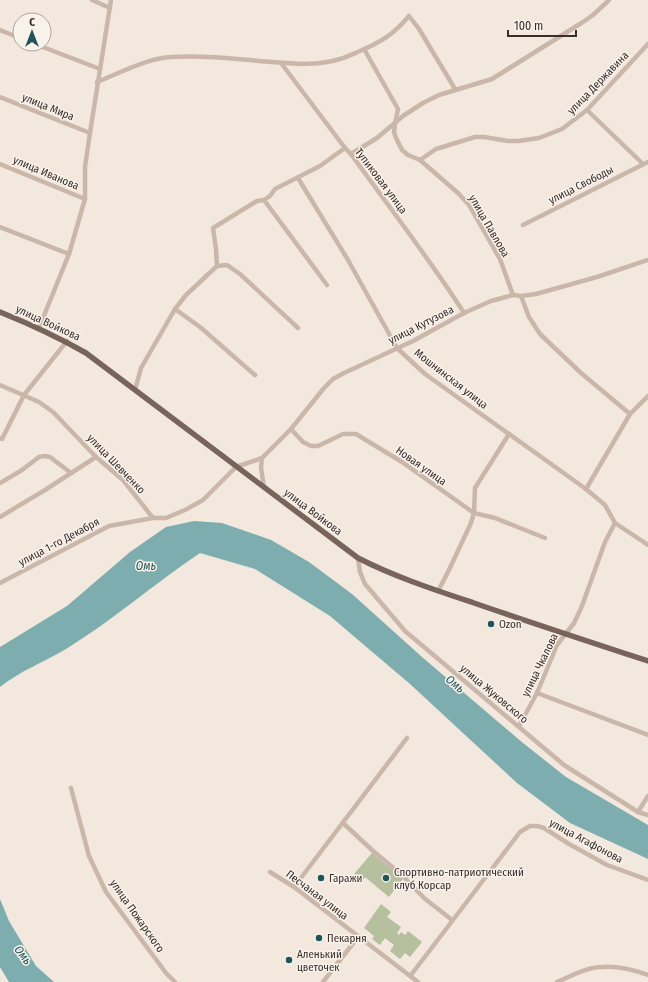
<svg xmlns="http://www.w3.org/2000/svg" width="648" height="982" viewBox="0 0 648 982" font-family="'Fira Sans Condensed',sans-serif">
	<rect width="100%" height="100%" fill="#f2e8de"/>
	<!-- green -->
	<g fill="#b6c09e">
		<polygon points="372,853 403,879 389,897 365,877 362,881 354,874"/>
		<polygon points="381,904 391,912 387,917 401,927 397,933 399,935 401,932 405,935 408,931 422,942 410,957 405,953 400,959 390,951 394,945 385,938 380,945 372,939 374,936 364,928"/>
	</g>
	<!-- water -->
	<g fill="#7dadae">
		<path d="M194,521L222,523L271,540L309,562L352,594L422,657L523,743L566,777L648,825V859L570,823L517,783L410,684L330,616L255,569L200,553C154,584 113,620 66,649C44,662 20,671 0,687V647L67,606L130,552L166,527Z"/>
		<polygon points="0,899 9,921 36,966 54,982 9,982 0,967"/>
	</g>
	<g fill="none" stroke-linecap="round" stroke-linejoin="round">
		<!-- minor -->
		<g stroke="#cab7aa" stroke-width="4.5">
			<polyline points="92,0 110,8"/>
			<polyline points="0,30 20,38"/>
			<polyline points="35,44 100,69"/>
			<polyline points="364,49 398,109 395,124 394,132 396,138 402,150 408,155 420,160 458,193 469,205 500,259 513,295"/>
			<path d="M281,63L345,148L351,154C389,207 429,258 464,313"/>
			<path d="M97,82C122,72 145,59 171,57C205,55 238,59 271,62C295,64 317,66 340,59C347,57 353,54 360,51C381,42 394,34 409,16L419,29L455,89"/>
			<polyline points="0,97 90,133"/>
			<polyline points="587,110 643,164"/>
			<polyline points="351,154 377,138 403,116 423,103 439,95 492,79 583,22 593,15 609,0"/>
			<polyline points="420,160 436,149 475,137 484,137 508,141 518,141 539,138 562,129 587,110 648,44"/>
			<polyline points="0,164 85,199"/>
			<polyline points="298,178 348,260 397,348 425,374 586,489 605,505 615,523 648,545"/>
			<polyline points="264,200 327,285"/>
			<polyline points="523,225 648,162"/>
			<polyline points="0,227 69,254"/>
			<polyline points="217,266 227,265 240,274 298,328"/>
			<polyline points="521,296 529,317 540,334 581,373 630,414"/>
			<polyline points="175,309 200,327 255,375"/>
			<polyline points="39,328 69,254 85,199 85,167 90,133 111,0"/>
			<polyline points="0,385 39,402 53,412 96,457 123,480 153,518 166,518 185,510 203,500 236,467 262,458 291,429 324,388 333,379 344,373 413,341 464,313 491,301 513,295 521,296 536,294 597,277 648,260"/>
			<polyline points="135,390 141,368 175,309 186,295 217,266 216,249 213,228 257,201 264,200 270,196 275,189 320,166 345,148"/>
			<polyline points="291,429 303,442 311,446 318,446 343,434 356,434 402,462 474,513 495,518 545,538"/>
			<polyline points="0,438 2,439 24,395 67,341"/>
			<polyline points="262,458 261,467 264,488"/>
			<polyline points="0,483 22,470 39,457 45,456 50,457 71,473"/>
			<polyline points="586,489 630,414 648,396"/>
			<polyline points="0,517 45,490 96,457"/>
			<polyline points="358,558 360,572 365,584 405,631 564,765 638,812 648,815"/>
			<polyline points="0,583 109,526 153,518"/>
			<polyline points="438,591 448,572 471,523 474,513 475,488 509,434"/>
			<polyline points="537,693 648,735"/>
			<polyline points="519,726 537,693 557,645 574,623 582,606 605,542 615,523"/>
			<polyline points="71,788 89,856 106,892 166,973 175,982"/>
			<polyline points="638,812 648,796"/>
			<polyline points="343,823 372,850 404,877 424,898 452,920"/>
			<polyline points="270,872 294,887 418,982"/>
			<polyline points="294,887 407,738"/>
			<polyline points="411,975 520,832 530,826 537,826 544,828 569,844 607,865 648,880"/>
			<polyline points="323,982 358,937"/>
			<path d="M557,982C571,976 587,967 602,967C617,966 634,970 648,975"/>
		</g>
		<!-- major -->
		<path stroke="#78645b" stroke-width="5.5" d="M0,312C30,324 58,337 86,353L358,558C395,577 435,590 474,603C532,623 590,642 648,661"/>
	</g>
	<!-- markers -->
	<g fill="#205557" stroke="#f9f2ea" stroke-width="1.5">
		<circle cx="491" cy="624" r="4"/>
		<circle cx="321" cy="878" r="4"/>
		<circle cx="386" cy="878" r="4"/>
		<circle cx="319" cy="938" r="4"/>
		<circle cx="289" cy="960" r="4"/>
	</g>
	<g text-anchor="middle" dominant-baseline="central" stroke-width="3" stroke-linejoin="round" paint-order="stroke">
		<!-- street labels -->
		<g font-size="11" fill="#372d29" stroke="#f9f2ea">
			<text transform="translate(598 83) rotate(-46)">улица Державина</text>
			<text transform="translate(48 107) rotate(22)">улица Мира</text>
			<text transform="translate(46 173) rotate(23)">улица Иванова</text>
			<text transform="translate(381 181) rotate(53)">Тупиковая улица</text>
			<text transform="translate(581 185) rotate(-27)">улица Свободы</text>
			<text transform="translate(489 226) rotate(60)">улица Павлова</text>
			<text transform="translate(48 323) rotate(25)">улица Войкова</text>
			<text transform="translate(421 325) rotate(-27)">улица Кутузова</text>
			<text transform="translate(451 379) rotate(38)">Мошнинская улица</text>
			<text transform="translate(116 464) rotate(46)">улица Шевченко</text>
			<text transform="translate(421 466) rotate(35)">Новая улица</text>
			<text transform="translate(313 512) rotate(37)">улица Войкова</text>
			<text transform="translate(59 542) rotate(-28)">улица 1-го Декабря</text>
			<text transform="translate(540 665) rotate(-64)">улица Чкалова</text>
			<text transform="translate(494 694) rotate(40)">улица Жуковского</text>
			<text transform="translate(586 841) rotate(28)">улица Агафонова</text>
			<text transform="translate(317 895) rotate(37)">Песчаная улица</text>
			<text transform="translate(137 916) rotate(55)">улица Пожарского</text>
		</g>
		<!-- poi labels -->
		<g font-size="11" fill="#372d29" stroke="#f9f2ea" text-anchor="start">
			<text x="499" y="624">Ozon</text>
			<text x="394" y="872">Спортивно-патриотический<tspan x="394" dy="13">клуб Корсар</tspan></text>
			<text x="329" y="878">Гаражи</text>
			<text x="327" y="938">Пекарня</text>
			<text x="297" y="954">Аленький<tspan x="297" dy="13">цветочек</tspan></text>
		</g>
		<!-- water labels -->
		<g font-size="12" font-style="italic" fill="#205557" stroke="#f9f2ea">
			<text x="146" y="566">Омь</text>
			<text transform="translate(455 684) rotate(40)">Омь</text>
			<text transform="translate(23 955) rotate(54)">Омь</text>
		</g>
	</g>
	<!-- north arrow -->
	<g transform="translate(32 32)"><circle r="19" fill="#f9f2ea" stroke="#aba39d"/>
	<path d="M0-3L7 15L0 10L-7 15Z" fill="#205557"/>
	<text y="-6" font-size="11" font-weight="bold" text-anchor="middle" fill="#372d29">С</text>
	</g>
	<!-- scale -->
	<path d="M508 30v6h68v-6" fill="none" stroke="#372d29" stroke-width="2"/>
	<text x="514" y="30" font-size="12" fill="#372d29" stroke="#f9f2ea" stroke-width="3" paint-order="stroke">100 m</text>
</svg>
